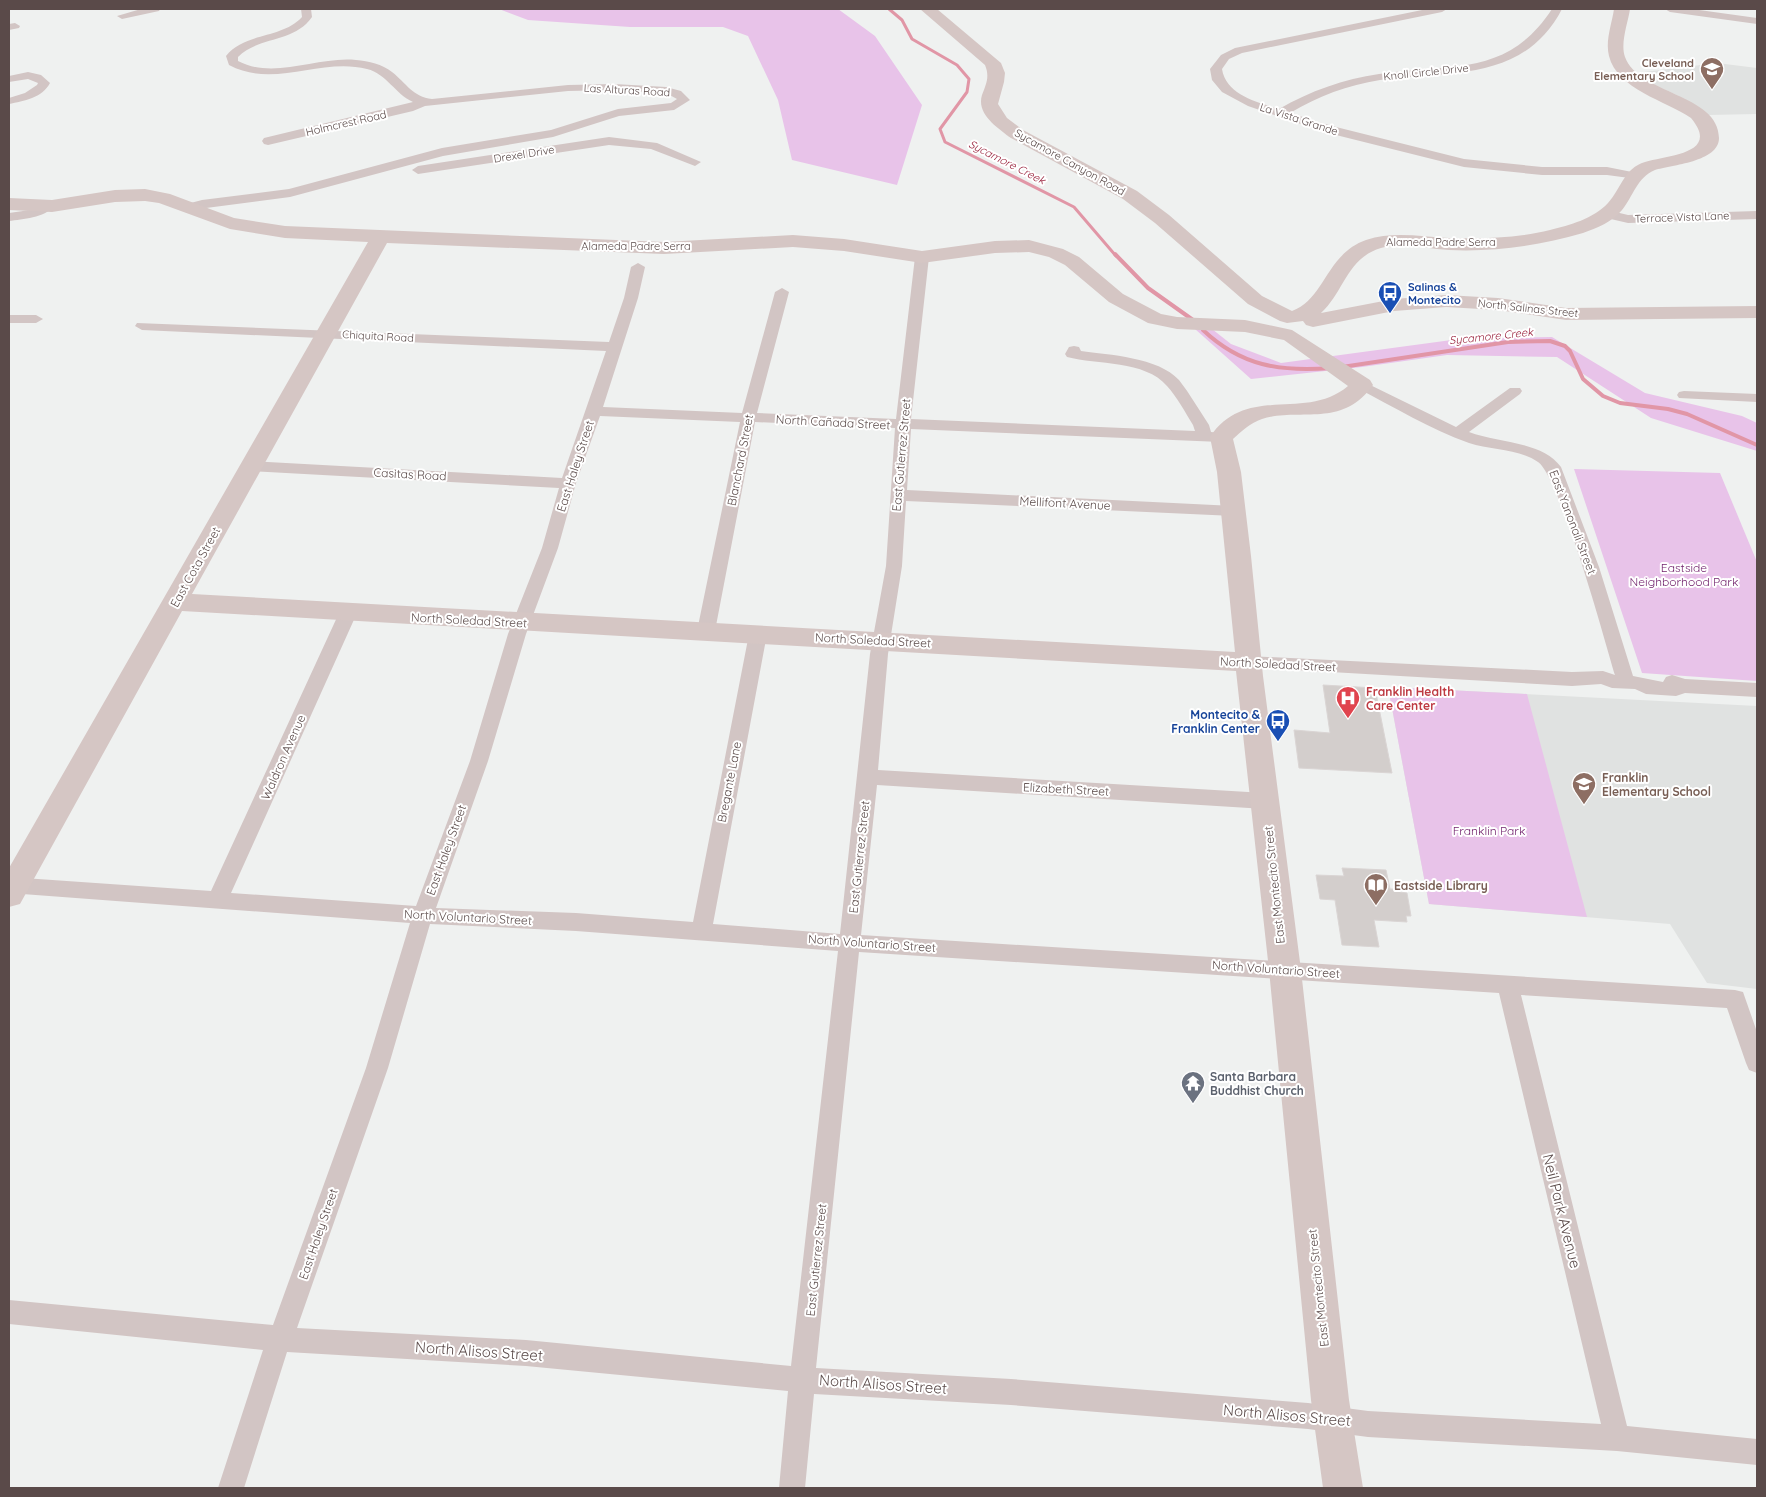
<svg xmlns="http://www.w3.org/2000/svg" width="1766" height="1497" viewBox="0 0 1766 1497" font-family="Quicksand,sans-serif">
	<rect width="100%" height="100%" fill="#eff1f0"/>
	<!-- education -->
	<g fill="#e0e2e1">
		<polygon points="1717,63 1757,68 1757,114 1708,115 1685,99 1649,82 1636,73"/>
		<polygon points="1388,687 1757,706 1757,989 1707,983 1670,924 1429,904"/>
	</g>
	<!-- green -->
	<g fill="#e8c3e9">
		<polygon points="499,9 838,9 875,36 922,105 897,185 792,160 778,100 748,36 723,27 630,27 528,20"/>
		<polygon points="1195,329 1212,329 1231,344 1281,363 1459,339 1552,337 1645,393 1742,416 1757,423 1757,451 1651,418 1557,357 1447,355 1362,367 1251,379"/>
		<polygon points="1574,469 1720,473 1757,562 1757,681 1642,673"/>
		<polygon points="1388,687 1527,694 1587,917 1429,904"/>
	</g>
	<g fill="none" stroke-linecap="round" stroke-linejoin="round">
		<!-- stream-far1 -->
		<polyline stroke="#e196a6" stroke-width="3" points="889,9 902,20 912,39 957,65 969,79 967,92 940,129 945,142 1074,207 1116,256"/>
		<!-- stream -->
		<g stroke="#e196a6" stroke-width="4">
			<polyline points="1115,254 1148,288 1193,320"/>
			<path d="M1203,330C1241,366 1280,372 1331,368"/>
			<polyline points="1342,367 1508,342 1550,341 1565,346 1570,351 1583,379 1603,396 1620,403 1668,409 1687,414 1757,445"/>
		</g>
	</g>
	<!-- building -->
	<g fill="#d3cecc" stroke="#dad5d4">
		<polygon points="1323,685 1375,688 1392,773 1299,768 1294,730 1330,733"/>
		<polygon points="1342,868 1386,870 1390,889 1399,889 1400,892 1407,893 1411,916 1406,916 1407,922 1374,920 1379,947 1342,945 1335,900 1320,899 1316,875 1344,876"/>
	</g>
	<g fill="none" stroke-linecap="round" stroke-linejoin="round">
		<!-- street -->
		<g fill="#d2c5c4" fill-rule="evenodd">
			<polygon points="141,9 160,9 159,11 122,19 117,16"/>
			<path d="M301,9H311L312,17C294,43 259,36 238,57V61C274,80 318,56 356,60C369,61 382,64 392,72C406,83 413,97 432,99L568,85L614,84L666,87L681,91L690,100L674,110L619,116L553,137L443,156L290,197L183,211L182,208L183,205L202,200L289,189L442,148L551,130L618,109L671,103L677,99L666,93L614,90L568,91L425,106L413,111L268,145L264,144L262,141L264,138L413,102C395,94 387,74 367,69C321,57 274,89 229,65L226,56C245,32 282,39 302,17Z"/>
			<path d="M1427,9H1447L1442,12L1242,53L1229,59L1222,69C1226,95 1257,102 1279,109C1310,91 1344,79 1379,74C1450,63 1507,78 1552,9H1562C1524,82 1450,71 1380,80C1348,85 1318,96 1290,113L1332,126L1464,159L1542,167H1607L1637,173L1639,176L1637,179L1607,175H1542L1464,167L1324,132L1248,106L1222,92L1212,80L1210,69L1221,55L1235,48Z"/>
			<polygon points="1665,9 1692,9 1757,18 1757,24 1670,12"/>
			<polygon points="15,23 20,26 19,28 9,30 9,24"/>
			<path d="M28,72L41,75L50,83C42,98 24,101 9,104V98L25,93L37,85L38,83L28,79L9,82V76Z"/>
			<polygon points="609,137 657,143 701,162 695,166 651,149 609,145 418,174 412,170 418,166"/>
			<path d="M48,202L53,203L54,206C44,218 23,219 9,221V213L30,210Z"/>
			<polygon points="1607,210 1628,215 1757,211 1757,219 1628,223 1602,217 1601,214"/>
			<path d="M922,253L929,257L911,419L1195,431L1193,425C1185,412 1177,397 1167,386C1145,360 1097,365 1067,357L1065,354L1069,347L1074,346L1079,347L1081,351C1109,355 1158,357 1179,380C1190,394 1199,410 1209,425L1211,432L1226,434L1229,437L1221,442L911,429L907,490L1234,506L1240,507L1242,511L1240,515L1234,516L906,501L902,566L888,654L878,770L1265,793L1272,796L1275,801L1272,806L1265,809L877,785L861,935L1735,990L1743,992L1757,1032V1073L1749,1070L1746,1063L1727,1008L1521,995L1627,1426L1757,1439V1465L1617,1451L1368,1437L1308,1429L1011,1405L814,1394L805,1488H779L788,1391L526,1366L287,1352L244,1488H218L263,1350L9,1324V1300L273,1325L366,1068L410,923L9,893V877L211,891L339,613L342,609L348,607L354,609L357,613L231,893L416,906L470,761L508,634L542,548L559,488L251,471L243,466L251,461L562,478L606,351L142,330L135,326L137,323L609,342L624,298L631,267L638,263L645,267L638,298L603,407L742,413L775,292L782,288L789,292L757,413L896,419L915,257ZM600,416L740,422L697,631L700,635L706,637L712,635L715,631L755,422L895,428L886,566L870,654L840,934L713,924L767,634L764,630L758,628L752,630L749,634L693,922L576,913L436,908L488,761L526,634L558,548L576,483ZM430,924L576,931L838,951L791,1366L526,1340L297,1328L388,1068ZM859,952L1499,993L1601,1424L1368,1411L1308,1403L1011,1379L816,1368Z"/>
			<polygon points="9,315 36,315 43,319 36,323 9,323"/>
			<path d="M1362,381L1456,427L1510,388H1520L1522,391L1520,394L1469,432C1498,443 1542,441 1561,467L1599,567L1633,676L1663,682L1666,677L1672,675L1685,679L1757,683V697L1685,693L1676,696L1646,694L1635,689L1612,688L1601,684L1572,686L1243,667L1240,662L1243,657L1249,656L1572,672L1603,671L1615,675C1605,641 1560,477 1538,462C1520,449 1491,450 1469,443C1430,429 1394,407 1357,388L1355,385Z"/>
			<polygon points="1684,391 1757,394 1757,402 1679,398 1677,395 1679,392"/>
		</g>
		<!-- secondary -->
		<g fill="#d5c6c4" fill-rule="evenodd">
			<path d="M920,9H937L1001,63L1005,73L1004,82L998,104L1007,118L1023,130L1137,191L1169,215L1262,296L1292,311C1325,299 1326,254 1366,240C1394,231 1421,237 1449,238C1482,239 1518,238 1550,230C1570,225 1593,219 1608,203C1621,189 1624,168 1645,162C1668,155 1721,154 1691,118C1666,101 1617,89 1609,56C1605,41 1612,23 1614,9H1630C1628,23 1620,43 1625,57C1638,94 1719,94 1719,138C1719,162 1671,165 1655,170C1637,177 1633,197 1622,210C1612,222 1597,228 1583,233C1539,246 1494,252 1449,250C1427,249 1402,242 1381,248C1347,258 1344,292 1321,313L1394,299L1446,295L1498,298L1566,308L1757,306V318L1566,320L1498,310L1446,307L1394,311L1313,327L1306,325L1303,321L1287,323L1280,321L1248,304L1155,223L1123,199L1011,138C998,128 976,114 982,95C986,84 990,77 985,65Z"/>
			<path d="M145,189L170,194L234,218L285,226L664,242L793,235L844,239L922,251L995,241L1029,240L1063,249L1079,257L1123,294L1161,314L1177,317L1245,320L1292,330L1370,380L1373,385C1342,429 1300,407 1262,419C1250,423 1242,431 1233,439L1241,472L1251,556L1263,676L1301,970L1349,1400L1363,1488H1323L1311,1400L1269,970L1236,671L182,611L20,904L9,907V868L368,242L285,238L230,229L159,203L145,201L115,202L52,212L9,210V198L52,200L115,190ZM387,243L664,254L793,247L844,251L922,263L995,253L1029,252L1049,257L1065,265L1109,302L1148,323L1177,329L1245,332L1284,340L1348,386C1306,422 1246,383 1210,437L1217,472L1235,652L192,594Z"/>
		</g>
	</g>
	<!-- icons -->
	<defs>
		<g id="school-pin" transform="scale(1.25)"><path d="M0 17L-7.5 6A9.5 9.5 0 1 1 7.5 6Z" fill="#8d6e63" stroke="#fff"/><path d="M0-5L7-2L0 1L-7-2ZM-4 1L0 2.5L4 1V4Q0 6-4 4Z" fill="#fff"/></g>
		<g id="bus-pin" transform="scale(1.25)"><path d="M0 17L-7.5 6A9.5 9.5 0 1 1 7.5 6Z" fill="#1a4fb4" stroke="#fff"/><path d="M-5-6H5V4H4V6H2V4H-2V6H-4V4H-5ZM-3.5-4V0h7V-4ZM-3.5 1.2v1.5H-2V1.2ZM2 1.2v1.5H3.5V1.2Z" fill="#fff"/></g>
		<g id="hospital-pin" transform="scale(1.25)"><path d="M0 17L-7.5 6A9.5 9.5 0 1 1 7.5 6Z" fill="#e0444e" stroke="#fff"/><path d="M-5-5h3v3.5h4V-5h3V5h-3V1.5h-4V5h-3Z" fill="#fff"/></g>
		<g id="library-pin" transform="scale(1.25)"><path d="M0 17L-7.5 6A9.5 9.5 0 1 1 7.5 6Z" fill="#8d6e63" stroke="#fff"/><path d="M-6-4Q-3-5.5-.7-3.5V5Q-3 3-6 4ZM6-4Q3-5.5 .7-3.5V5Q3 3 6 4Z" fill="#fff"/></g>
		<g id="temple-pin" transform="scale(1.25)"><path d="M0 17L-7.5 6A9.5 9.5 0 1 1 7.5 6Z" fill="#6b7280" stroke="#fff"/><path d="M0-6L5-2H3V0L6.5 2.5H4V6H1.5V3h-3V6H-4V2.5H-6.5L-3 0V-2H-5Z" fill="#fff"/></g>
	</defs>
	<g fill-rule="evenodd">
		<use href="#school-pin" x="1712" y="69"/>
		<use href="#bus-pin" x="1390" y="293"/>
		<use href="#hospital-pin" x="1348" y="698"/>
		<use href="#bus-pin" x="1278" y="721"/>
		<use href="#school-pin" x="1584" y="784"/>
		<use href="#library-pin" x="1376" y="885"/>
		<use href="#temple-pin" x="1193" y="1083"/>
	</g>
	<g text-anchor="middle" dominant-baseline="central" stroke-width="4" stroke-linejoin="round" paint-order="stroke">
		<!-- far-education labels -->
		<g font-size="11" font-weight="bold" fill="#785e54" stroke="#fff" text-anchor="end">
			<text x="1694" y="63">Cleveland<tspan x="1694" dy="13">Elementary School</tspan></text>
		</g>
		<!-- far-street labels -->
		<g font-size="11" fill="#5a4a49" stroke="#fff">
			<text transform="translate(1426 72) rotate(-6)">Knoll Circle Drive</text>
			<text transform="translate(627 90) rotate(3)">Las Alturas Road</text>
			<text transform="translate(1299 119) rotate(18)">La Vista Grande</text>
			<text transform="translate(346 123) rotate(-13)">Holmcrest Road</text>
			<text transform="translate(524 154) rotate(-9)">Drexel Drive</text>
			<text transform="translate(1070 162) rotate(29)">Sycamore Canyon Road</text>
			<text transform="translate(1682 217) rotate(-2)">Terrace Vista Lane</text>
			<text x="1441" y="242">Alameda Padre Serra</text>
			<text x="636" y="246">Alameda Padre Serra</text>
			<text transform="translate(1528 308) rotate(6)">North Salinas Street</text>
			<text transform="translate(378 336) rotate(3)">Chiquita Road</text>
		</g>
		<!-- far-water labels -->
		<g font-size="11" font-style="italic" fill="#981e39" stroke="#fff">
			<text transform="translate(1007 162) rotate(27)">Sycamore Creek</text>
			<text transform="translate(1491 336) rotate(-6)">Sycamore Creek</text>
		</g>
		<!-- far-transit labels -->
		<g font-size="11" font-weight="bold" fill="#164399" stroke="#fff" text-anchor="start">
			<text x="1408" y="287">Salinas &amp;<tspan x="1408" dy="13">Montecito</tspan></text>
		</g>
		<!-- street labels -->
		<g font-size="12" fill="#5a4a49" stroke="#fff">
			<text transform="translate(833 422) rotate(3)">North Cañada Street</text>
			<text transform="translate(901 455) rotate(-85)">East Gutierrez Street</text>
			<text transform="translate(740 460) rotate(-79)">Blanchard Street</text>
			<text transform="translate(575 466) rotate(-72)">East Haley Street</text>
			<text transform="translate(410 474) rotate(3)">Casitas Road</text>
			<text transform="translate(1065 503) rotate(3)">Mellifont Avenue</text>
			<text transform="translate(1573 522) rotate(69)">East Yanonali Street</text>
			<text transform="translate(195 567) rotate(-61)">East Cota Street</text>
			<text transform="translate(469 620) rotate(3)">North Soledad Street</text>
			<text transform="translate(873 640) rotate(3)">North Soledad Street</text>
			<text transform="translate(1278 664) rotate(3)">North Soledad Street</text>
			<text transform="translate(283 757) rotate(-66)">Waldron Avenue</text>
			<text transform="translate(729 782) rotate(-79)">Bregante Lane</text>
			<text transform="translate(1066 789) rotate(3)">Elizabeth Street</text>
			<text transform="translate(446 850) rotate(-70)">East Haley Street</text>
			<text transform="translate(859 857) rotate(-84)">East Gutierrez Street</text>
			<text transform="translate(1274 885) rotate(-96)">East Montecito Street</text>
			<text transform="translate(468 917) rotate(3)">North Voluntario Street</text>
			<text transform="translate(872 943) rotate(4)">North Voluntario Street</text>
			<text transform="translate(1276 969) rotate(4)">North Voluntario Street</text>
			<text transform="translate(318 1234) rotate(-71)">East Haley Street</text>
			<text transform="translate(816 1260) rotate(-84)">East Gutierrez Street</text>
			<text transform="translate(1318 1288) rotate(-96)">East Montecito Street</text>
		</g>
		<!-- park labels -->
		<g font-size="12" fill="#72236d" stroke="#fff">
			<text x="1684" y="567">Eastside<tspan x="1684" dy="14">Neighborhood Park</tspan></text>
			<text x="1489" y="830">Franklin Park</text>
		</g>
		<!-- health labels -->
		<g font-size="12" font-weight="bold" fill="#be3a42" stroke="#fff" text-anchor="start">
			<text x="1366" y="691">Franklin Health<tspan x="1366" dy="14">Care Center</tspan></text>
		</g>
		<!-- transit labels -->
		<g font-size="12" font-weight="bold" fill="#164399" stroke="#fff" text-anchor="end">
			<text x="1260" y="714">Montecito &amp;<tspan x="1260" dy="14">Franklin Center</tspan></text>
		</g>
		<!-- education labels -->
		<g font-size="12" font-weight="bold" fill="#785e54" stroke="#fff" text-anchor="start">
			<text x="1602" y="777">Franklin<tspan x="1602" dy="14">Elementary School</tspan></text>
			<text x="1394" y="885">Eastside Library</text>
		</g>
		<!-- worship labels -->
		<g font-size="12" font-weight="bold" fill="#5b616d" stroke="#fff" text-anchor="start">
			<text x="1210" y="1076">Santa Barbara<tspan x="1210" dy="14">Buddhist Church</tspan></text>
		</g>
		<!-- near-street labels -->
		<g font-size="15" fill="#5a4a49" stroke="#fff">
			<text transform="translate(1562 1211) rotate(76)">Neil Park Avenue</text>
			<text transform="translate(479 1351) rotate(4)">North Alisos Street</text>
			<text transform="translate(883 1384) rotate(4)">North Alisos Street</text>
			<text transform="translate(1287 1415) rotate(5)">North Alisos Street</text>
		</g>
	</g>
	<!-- border -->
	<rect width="1766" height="1497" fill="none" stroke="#5a4a49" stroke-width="20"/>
</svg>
